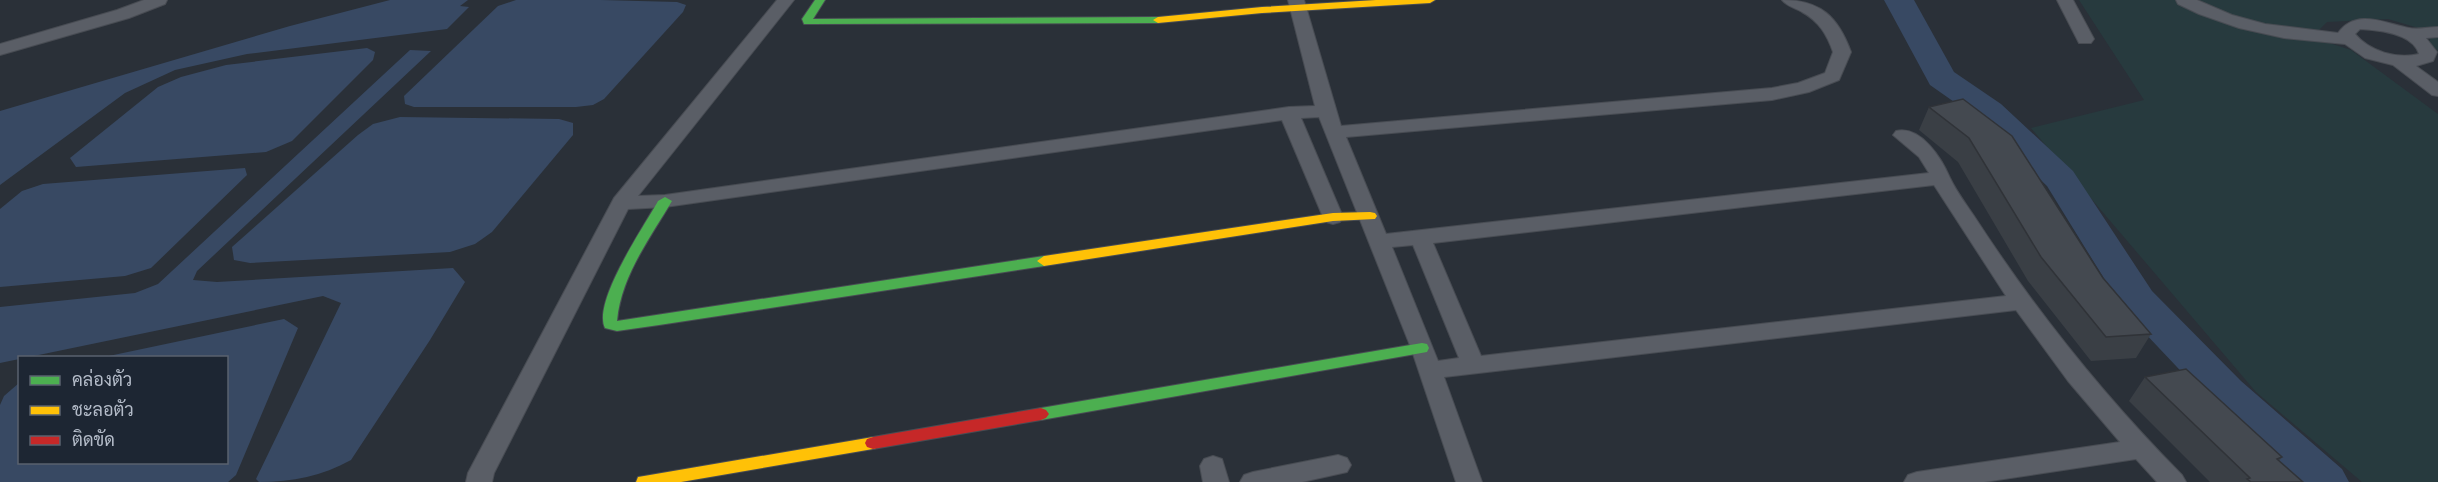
<svg xmlns="http://www.w3.org/2000/svg" width="2438" height="482" viewBox="0 0 2438 482" font-family="'Roboto Condensed',Sarabun,sans-serif">
	<rect width="100%" height="100%" fill="#2a3038"/>
	<!-- green -->
	<polygon fill="#273a3e" points="2079,0 2438,0 2438,51 2429,43 2432,32 2388,19 2327,22 2313,36 2308,36 2351,50 2438,114 2438,482 2362,482 2256,392 2031,128 2144,100"/>
	<!-- water -->
	<g fill="#384963">
		<polygon points="390,0 468,0 460,6 469,7 447,29 247,54 175,70 125,93 0,185 0,111 290,26"/>
		<polygon points="601,0 677,2 686,5 683,12 604,99 593,105 576,107 414,107 405,104 404,96 498,6 516,0"/>
		<polygon points="367,48 375,52 373,60 292,141 266,152 76,167 70,158 158,87 181,77 226,65"/>
		<path d="M410,50L431,51L197,271L193,280L217,282L453,268L465,282L430,340L351,460C322,476 293,482 259,482L256,479L341,303L323,296L0,363V307L135,293L158,284Z"/>
		<polygon points="400,117 559,119 573,123 573,135 492,232 475,244 450,252 250,263 234,260 232,247 358,135 373,124"/>
		<polygon points="245,168 247,175 151,268 125,276 0,287 0,209 22,191 43,184"/>
		<polygon points="284,319 298,328 236,475 228,482 0,482 0,405 4,396 19,383 20,462 226,462 226,358 104,357"/>
	</g>
	<g fill="none" stroke-linecap="round" stroke-linejoin="round">
		<!-- river -->
		<polygon fill="#384963" fill-rule="evenodd" points="1884,0 1914,0 1954,72 2001,104 2073,171 2152,291 2241,381 2342,469 2349,482 2296,482 2211,403 2124,311 2047,186 1977,118 1930,85"/>
		<!-- street casing -->
		<g stroke="#484c53" stroke-width="2">
			<g id="street">
				<polygon points="144,0 167,0 165,4 129,18 0,55 0,44 117,10"/>
				<path d="M777,0H794L638,196L665,195L1289,107L1315,106L1288,0H1304L1341,126L1772,88L1798,83L1825,73L1833,52C1827,35 1819,21 1802,12C1795,8 1787,6 1782,0C1821,0 1838,17 1851,52L1839,80L1809,92L1772,100L1346,137L1386,234L1929,173L1919,157L1893,135L1896,131C1921,125 1942,159 1950,178C1956,191 1966,204 1974,216C2035,310 2104,396 2182,475L2186,482H2157L2136,459L1984,482H1904L1908,475L1917,472L2120,442L2068,381L2016,310L1444,377L1482,482H1456L1411,348L1319,117L1301,118L1343,217L1340,222L1333,224L1326,222L1323,217L1282,120L665,207L628,209L494,473L492,482H466L468,473L614,198ZM1934,185L2006,296L1481,356L1433,243ZM1413,245L1459,358L1438,361L1392,247Z"/>
				<polygon points="2057,0 2073,0 2094,39 2091,43 2079,43"/>
				<path d="M2176,0H2197L2232,15L2265,24L2338,33C2356,8 2384,23 2409,28C2418,30 2429,27 2438,27V37L2426,38L2437,52L2433,61L2416,66L2438,82V96L2432,95L2393,65L2365,58L2345,44L2284,38L2239,28L2199,14L2178,4ZM2360,29C2378,30 2413,33 2419,54C2397,59 2370,52 2355,34Z"/>
				<polygon points="1338,455 1347,458 1351,465 1347,472 1302,482 1240,482 1244,475 1253,472"/>
				<polygon points="1213,456 1222,459 1229,482 1203,482 1200,466 1204,459"/>
			</g>
		</g>
		<!-- fast casing -->
		<g stroke="#484c53" stroke-width="2">
			<g id="fast">
				<polygon points="815,0 825,0 813,19 1158,17 1163,20 1158,23 804,24 802,19"/>
				<path d="M665,197L672,201C650,238 621,276 617,321L1044,256L1051,261L1044,266L659,325L617,331L605,328C592,302 645,225 658,201Z"/>
				<polygon points="1422,343 1427,344 1429,348 1427,352 1041,420 1036,418 1033,414 1036,410 1041,408"/>
			</g>
		</g>
		<!-- slow casing -->
		<g stroke="#484c53" stroke-width="2">
			<g id="slow">
				<polygon points="1376,0 1435,0 1430,3 1262,13 1158,23 1153,20 1158,17 1262,7"/>
				<polygon points="1370,212 1375,213 1377,216 1375,219 1333,221 1044,266 1037,261 1044,256 1333,213"/>
				<polygon points="873,437 879,439 881,443 879,447 873,449 681,482 636,482 638,477 644,476"/>
			</g>
		</g>
		<!-- jam casing -->
		<g stroke="#484c53" stroke-width="2">
			<polygon id="jam" points="1041,408 1046,410 1049,414 1046,418 1041,420 873,449 867,447 865,443 867,439 873,437"/>
		</g>
		<!-- street -->
		<use href="#street" fill="#5a5e66" fill-rule="evenodd"/>
		<!-- fast -->
		<use href="#fast" fill="#4caf50" fill-rule="evenodd"/>
		<!-- slow -->
		<use href="#slow" fill="#ffc107" fill-rule="evenodd"/>
		<!-- jam -->
		<use href="#jam" fill="#c62828" fill-rule="evenodd"/>
	</g>
	<!-- wall -->
	<g fill="#3a3f45">
		<polygon points="1963,99 2103,278 2151,334 2136,358 2091,361 2028,281 1958,162 1919,130 1929,107"/>
		<polygon points="2145,377 2282,457 2279,461 2303,482 2210,482 2129,401"/>
	</g>
	<!-- building -->
	<g fill="#444950" stroke="#303338" stroke-width="1.5">
		<polygon points="1963,99 2012,136 2103,278 2151,334 2106,337 2041,257 1969,138 1929,107"/>
		<polygon points="2186,369 2282,457 2277,459 2303,482 2251,482 2247,479 2250,478 2145,377"/>
	</g>
	<!-- legend -->
	<rect x="18" y="356" width="210" height="108" fill="#1d2633" stroke="#59626f" stroke-width="1.5"/>
	<rect x="30" y="376" width="30" height="9" fill="#4caf50" stroke="#59626f" stroke-width="1.5"/>
	<text x="72" y="386" font-size="18" fill="#b4bcc9">คล่องตัว</text>
	<rect x="30" y="406" width="30" height="9" fill="#ffc107" stroke="#59626f" stroke-width="1.5"/>
	<text x="72" y="416" font-size="18" fill="#b4bcc9">ชะลอตัว</text>
	<rect x="30" y="436" width="30" height="9" fill="#c62828" stroke="#59626f" stroke-width="1.5"/>
	<text x="72" y="446" font-size="18" fill="#b4bcc9">ติดขัด</text>
</svg>
